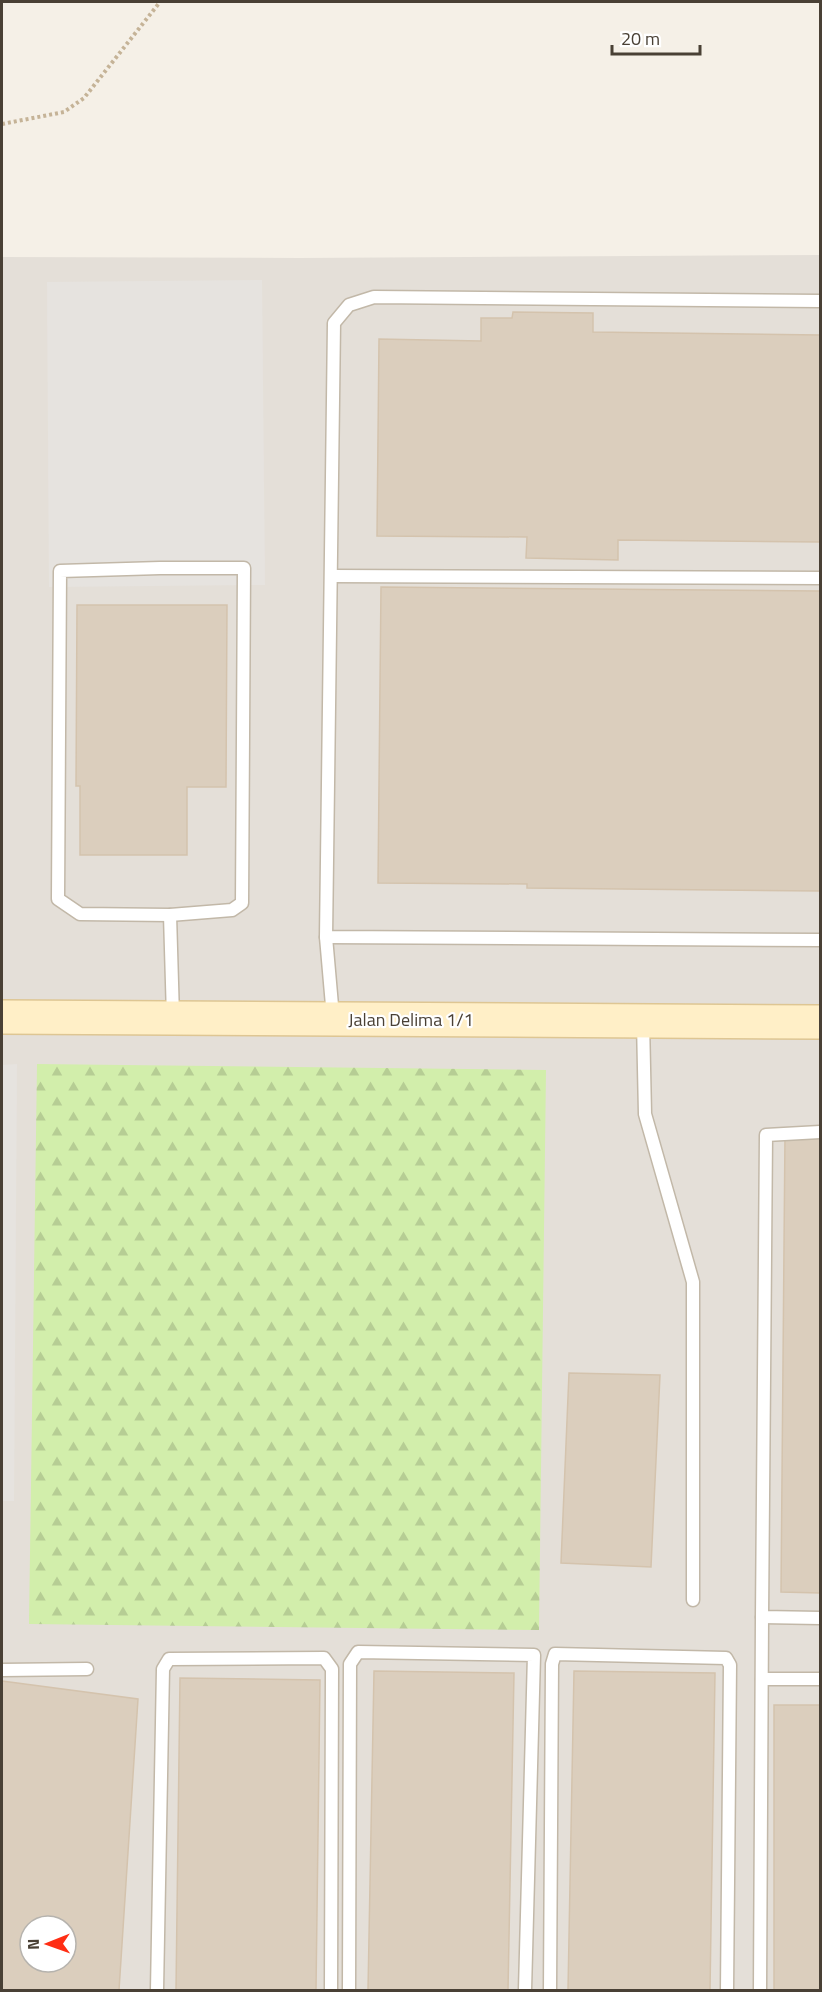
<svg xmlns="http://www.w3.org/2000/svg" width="822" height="1992" viewBox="0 0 822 1992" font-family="'Titillium Web',sans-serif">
	<defs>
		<pattern id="forest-firs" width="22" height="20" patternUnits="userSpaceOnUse" patternTransform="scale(1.5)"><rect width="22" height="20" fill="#d2eeab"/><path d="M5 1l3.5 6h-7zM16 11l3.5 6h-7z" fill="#b6cd94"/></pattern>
	</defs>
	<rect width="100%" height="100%" fill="#f5f0e7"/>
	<!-- industrial -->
	<path fill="#e4dfd8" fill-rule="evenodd" d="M820,255V1990H2V257L299,258ZM30,1926H66V1962H30Z"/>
	<!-- forest -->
	<polygon fill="url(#forest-firs)" points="37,1064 546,1070 539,1630 29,1624"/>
	<!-- parking -->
	<g fill="#e6e3df">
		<polygon points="262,280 265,585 49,587 47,282"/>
		<polygon points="17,1064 14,1501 2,1501 2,1065"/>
	</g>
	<!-- building -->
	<g fill="#dbcebd" stroke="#d4c3ad" stroke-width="1.5" fill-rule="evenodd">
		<polygon points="513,312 593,313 593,332 820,335 820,542 618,540 618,560 526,558 527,537 377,536 379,339 481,341 481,318 512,318"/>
		<polygon points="381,587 820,591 820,891 527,888 527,884 378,883"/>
		<polygon points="77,605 227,605 226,787 187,787 187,855 80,855 80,786 76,786"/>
		<polygon points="785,1134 820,1134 820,1593 781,1592"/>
		<polygon points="569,1373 660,1375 651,1567 561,1563"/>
		<polygon points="374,1671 514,1673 508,1990 368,1990"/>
		<polygon points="574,1671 715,1673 710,1990 568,1990"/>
		<polygon points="180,1678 320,1680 316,1990 176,1990"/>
		<path d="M2,1681L138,1699L119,1990H2ZM30,1926H66V1962H30Z"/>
		<rect x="774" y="1705" width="46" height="285"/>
	</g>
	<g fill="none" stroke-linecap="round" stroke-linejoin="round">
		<!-- lane casing -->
		<g stroke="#c2b8a8" stroke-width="15">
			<g id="lane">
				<polyline points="820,301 374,297 349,305 334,323 326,937 820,940"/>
				<polygon points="160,568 244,568 242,903 232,910 170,915 80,914 58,899 60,571"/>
				<polyline points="332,576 820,578"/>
				<polyline points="170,915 173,1017"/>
				<polyline points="326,937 333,1017"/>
				<polyline points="643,1022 645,1114 693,1282 693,1600"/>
				<polyline points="820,1132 766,1135 762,1617 820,1618"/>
				<polyline points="2,1670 87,1669"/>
				<polyline points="762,1679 820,1679"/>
				<polyline points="157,1990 163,1669 169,1659 324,1658 332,1669 331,1990"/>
				<polyline points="349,1990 350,1664 358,1652 534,1655 525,1990"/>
				<polyline points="550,1990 552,1664 555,1654 726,1658 730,1665 727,1990"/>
				<polyline points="760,1990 762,1617"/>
			</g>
		</g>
		<!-- secondary casing -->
		<g stroke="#dec693" stroke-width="36">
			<polyline id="secondary" points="2,1017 820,1022"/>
		</g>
		<!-- path -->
		<polyline stroke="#c5b397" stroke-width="4" stroke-dasharray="3 3" stroke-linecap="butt" points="2,124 64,112 84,98 160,2"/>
		<!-- lane -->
		<use href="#lane" stroke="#fff" stroke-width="12"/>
		<!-- secondary -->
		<use href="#secondary" stroke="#ffefc7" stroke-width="33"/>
	</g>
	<g text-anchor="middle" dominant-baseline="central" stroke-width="4.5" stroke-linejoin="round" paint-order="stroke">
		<!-- street labels -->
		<g font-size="18" fill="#494035" stroke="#fff">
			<text x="411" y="1019">Jalan Delima 1/1</text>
		</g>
	</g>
	<!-- border -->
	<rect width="822" height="1992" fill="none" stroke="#494035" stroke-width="6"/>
	<!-- north arrow -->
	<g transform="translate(48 1944) rotate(269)"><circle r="28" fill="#ffffff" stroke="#b6b3ae" stroke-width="1.5"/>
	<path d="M0-4.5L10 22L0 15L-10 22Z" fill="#ff2e14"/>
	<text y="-9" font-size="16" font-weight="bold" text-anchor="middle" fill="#494035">N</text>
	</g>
	<!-- scale -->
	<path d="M612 45v9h88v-9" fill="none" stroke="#494035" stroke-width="3"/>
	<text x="621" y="45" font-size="18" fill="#494035" stroke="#ffffff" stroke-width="4.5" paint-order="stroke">20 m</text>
</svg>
